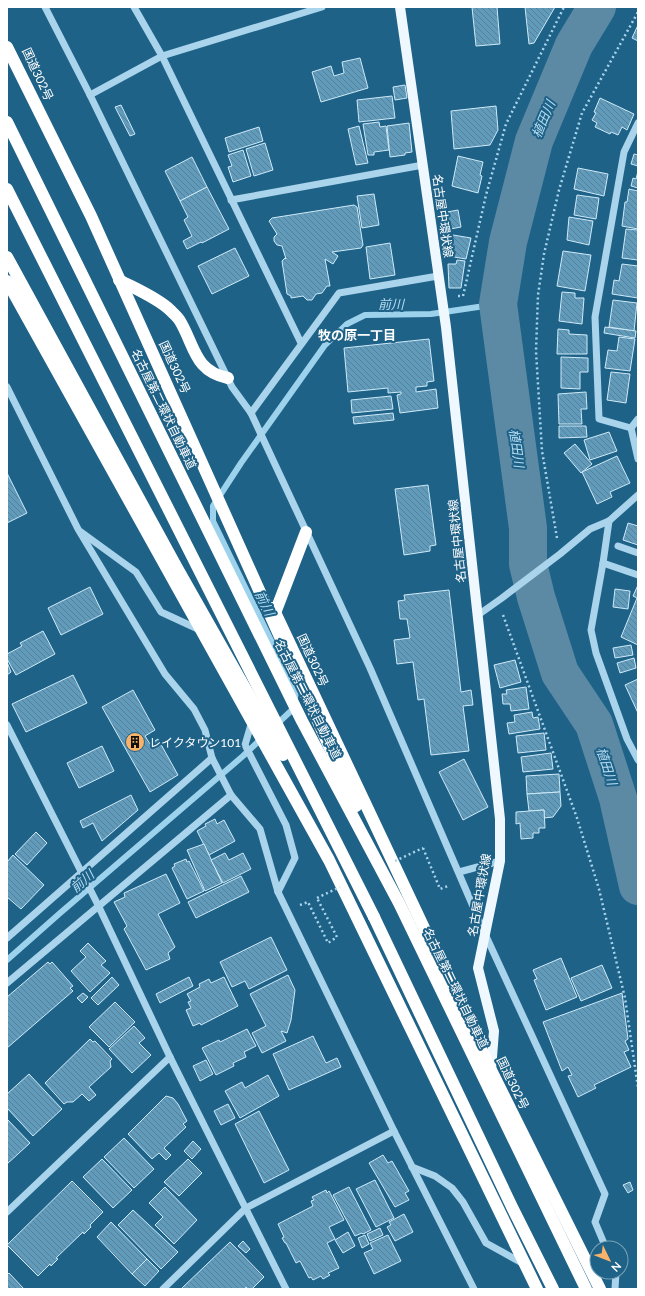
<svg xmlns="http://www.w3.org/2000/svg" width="645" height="1296" viewBox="0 0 645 1296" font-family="Lato,'Noto Sans JP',sans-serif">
	<defs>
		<pattern id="building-back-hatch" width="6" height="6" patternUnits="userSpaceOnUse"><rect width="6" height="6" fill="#609bbb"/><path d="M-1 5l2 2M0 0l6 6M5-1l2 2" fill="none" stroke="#597f94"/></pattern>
	</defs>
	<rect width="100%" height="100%" fill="#1f6288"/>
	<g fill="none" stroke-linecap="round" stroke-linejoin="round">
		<!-- stream -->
		<g stroke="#9dd2ec" stroke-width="6">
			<polyline points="276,725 293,709 296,692 213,521 213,506 241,463 325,345 347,324 365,315 431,314 498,304"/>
			<polyline points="7,960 59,914 243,756 262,738"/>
		</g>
		<!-- river -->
		<polyline stroke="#5c8aa5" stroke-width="38" points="597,7 574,45 534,141 508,242 498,304 528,528 528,564 536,597 560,673 594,724 618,798 638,886"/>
	</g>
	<!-- building -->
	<g fill="url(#building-back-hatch)" stroke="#ceeaf8">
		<polygon points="472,7 497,7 500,44 476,46"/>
		<polygon points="525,7 555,7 534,43 529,44"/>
		<polygon points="638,25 638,41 632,38"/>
		<polygon points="360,58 368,88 321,102 312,72 331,66 334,76 344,73 342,62"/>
		<polygon points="405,85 407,98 395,100 393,87"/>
		<polygon points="392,96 395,118 359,122 357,100"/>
		<polygon points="600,98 634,114 627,130 622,127 618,135 611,132 610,134 595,127 597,123 592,120 596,113 594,112"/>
		<polygon points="121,105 135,134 130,136 115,107"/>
		<polygon points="496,106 498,130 490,145 454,149 451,111"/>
		<polygon points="379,122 380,127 386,126 389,150 374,152 374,155 368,155 363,124"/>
		<polygon points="409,123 412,152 405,153 405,155 390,157 387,126"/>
		<polygon points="359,126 368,163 356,165 348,129"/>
		<polygon points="259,127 263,141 229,152 225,138"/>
		<polygon points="265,143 273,170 254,176 246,149"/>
		<polygon points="243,150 251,176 233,182 228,167 232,166 228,155"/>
		<polygon points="634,154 638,155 638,166 631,164"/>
		<polygon points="458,156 483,162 480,175 482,176 478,193 452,186"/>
		<polygon points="192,157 207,187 180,201 165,171"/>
		<polygon points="578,168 608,174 604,196 574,189"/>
		<polygon points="638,171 638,188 631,186 633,178 636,179"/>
		<polygon points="207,187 229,229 202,243 201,242 187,249 183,241 192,236 184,220 188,217 180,201"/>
		<polygon points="629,189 638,191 638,229 622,226 625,202 627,202"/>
		<polygon points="374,194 379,225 362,228 357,196"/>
		<polygon points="577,195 599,198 596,219 574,215"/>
		<polygon points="354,205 357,207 363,245 361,248 332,252 338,256 333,264 325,259 330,286 327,286 322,293 316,294 312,300 307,300 303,296 291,298 291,296 287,294 282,261 285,258 286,259 282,246 277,245 274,241 274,237 277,234 269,221 272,218"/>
		<polygon points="458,210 461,227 445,230 442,213"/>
		<polygon points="569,217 593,221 589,245 567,240"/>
		<polygon points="626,229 638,230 638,260 622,258"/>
		<polygon points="453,235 471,238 466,259 448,256"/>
		<polygon points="390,243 395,275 370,279 366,247"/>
		<polygon points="235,248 249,276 212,294 198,266"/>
		<polygon points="563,251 591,255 585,291 557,286"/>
		<polygon points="457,260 465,261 461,288 449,288 448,264 456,264"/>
		<polygon points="622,264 638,266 638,298 612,294 614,280 619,281"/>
		<polygon points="562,292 575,293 575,298 584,298 582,324 559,321"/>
		<polygon points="613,300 637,303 634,331 609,327"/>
		<polygon points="605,327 636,331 635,338 604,333"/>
		<polygon points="558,329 569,330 569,334 587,335 587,354 557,354"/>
		<polygon points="619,337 635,339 630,371 605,368 608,350 617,351"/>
		<polygon points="429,339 434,381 427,382 427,386 416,387 416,392 436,389 438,408 400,413 397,395 401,394 401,392 388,393 388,388 348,392 344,348"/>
		<polygon points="561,357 588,358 588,372 580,372 580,389 561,388"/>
		<polygon points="611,372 630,374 626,403 607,400"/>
		<polygon points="586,392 587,409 581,409 582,424 559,424 558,394"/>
		<polygon points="391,396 393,409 352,413 351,400"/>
		<polygon points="393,413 394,420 354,424 353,417"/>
		<polygon points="559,426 586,426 587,437 559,438"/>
		<polygon points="609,432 617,451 590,460 584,440"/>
		<polygon points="575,444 592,464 581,473 564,453"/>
		<polygon points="617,456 630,483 610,492 612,497 597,504 582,472"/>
		<polygon points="7,473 27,513 7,523"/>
		<polygon points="428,485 436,545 430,546 430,551 404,555 395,489"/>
		<polygon points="628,523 638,526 638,545 623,540"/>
		<polygon points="638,585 638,645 621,637 637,598 633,596"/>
		<polygon points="90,587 103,614 61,635 48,608"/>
		<polygon points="615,589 630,591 628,609 613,607"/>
		<polygon points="449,590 461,692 471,690 473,705 463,706 469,751 431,755 424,699 418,700 413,662 397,664 394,640 410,638 407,619 400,619 398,601 405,600 404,595"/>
		<polygon points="43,631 55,654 16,675 7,659 7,654 22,646 20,643"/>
		<polygon points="631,645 633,655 615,658 613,648"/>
		<polygon points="634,658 636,668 620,673 617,663"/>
		<polygon points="515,660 521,682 500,688 494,665"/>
		<polygon points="7,662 11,672 7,675"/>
		<polygon points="73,675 87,703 26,732 12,704"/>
		<polygon points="638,679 638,713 625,685"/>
		<polygon points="526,687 529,709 511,711 510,704 503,704 502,694 507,694 506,690"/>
		<polygon points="133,690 155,730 145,736 150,744 158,739 178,775 150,792 102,707"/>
		<polygon points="532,712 533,718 538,717 540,729 509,734 507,723 515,722 514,715"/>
		<polygon points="544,733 546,750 518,753 516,736"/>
		<polygon points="102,746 114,771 79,788 67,763"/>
		<polygon points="551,753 553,769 523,772 521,757"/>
		<polygon points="464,759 488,807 463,820 439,772"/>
		<polygon points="559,774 560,792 527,794 526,776"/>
		<polygon points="560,792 561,806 553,817 544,818 544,810 529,811 527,794"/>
		<polygon points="131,795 138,810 102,841 93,823 83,828 80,821"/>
		<polygon points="544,810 545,828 539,828 539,833 533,833 533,838 521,839 520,823 516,824 516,812"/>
		<polygon points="215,819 217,824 224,820 235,841 209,855 197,831 206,826 205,824"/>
		<polygon points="36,832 47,843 27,865 15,854"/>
		<polygon points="204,844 222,883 205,891 187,850"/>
		<polygon points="225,853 229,860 243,853 251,869 223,883 211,860"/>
		<polygon points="13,855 44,885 21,909 7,897 7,862"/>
		<polygon points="186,859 187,862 189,861 204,891 187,899 172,868 175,866 174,864"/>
		<polygon points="166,874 180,903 158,914 175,947 168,953 170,959 146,970 124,929 127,926 114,902 125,897 124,893"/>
		<polygon points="241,876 249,892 196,918 188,902"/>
		<polygon points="271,937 287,970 249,989 245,981 232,987 220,962"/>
		<polygon points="88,943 106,961 101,965 110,973 90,992 71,971 86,957 80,951"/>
		<polygon points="561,958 577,997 546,1010 534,980 537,979 533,970"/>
		<polygon points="48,962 50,964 52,962 73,986 70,988 73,991 7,1048 7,997"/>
		<polygon points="602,965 612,988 581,1001 571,978"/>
		<polygon points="288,975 295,990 291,1020 287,1033 281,1031 286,1041 262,1053 252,1033 266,1026 250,994"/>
		<polygon points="112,977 119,985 98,1005 91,998"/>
		<polygon points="189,977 193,986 160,1003 156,994"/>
		<polygon points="224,977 238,1006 201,1025 200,1023 193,1026 186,1010 191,1008 188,1002 191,1001 187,994 200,987 199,984 209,979 211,983"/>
		<polygon points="83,993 88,997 82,1003 77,998"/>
		<polygon points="622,993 628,1039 625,1041 629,1050 624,1052 631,1067 594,1085 596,1088 578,1097 568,1076 572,1075 568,1067 562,1071 543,1022"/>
		<polygon points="115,1002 135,1022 109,1047 89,1027"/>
		<polygon points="134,1026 145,1038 139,1043 151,1055 132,1073 109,1049"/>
		<polygon points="247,1029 256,1046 244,1052 246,1057 233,1063 234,1066 216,1075 202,1048 219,1040 220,1042"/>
		<polygon points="313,1036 326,1063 337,1058 341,1067 289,1090 273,1054"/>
		<polygon points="90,1039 93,1042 95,1041 112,1059 110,1061 111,1067 89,1087 96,1095 89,1101 82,1094 73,1102 67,1102 64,1104 45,1083"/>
		<polygon points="206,1060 213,1074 200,1081 193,1066"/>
		<polygon points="29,1074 62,1109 33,1136 7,1108 7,1094"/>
		<polygon points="268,1075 279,1096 240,1118 225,1091 242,1082 245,1088"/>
		<polygon points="166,1096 173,1098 178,1104 187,1121 183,1124 186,1127 164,1148 171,1155 166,1160 159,1153 152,1159 128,1134"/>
		<polygon points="228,1104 235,1118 221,1125 214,1111"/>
		<polygon points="259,1111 289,1170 264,1183 235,1124"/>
		<polygon points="7,1119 30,1143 7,1164"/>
		<polygon points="124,1138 154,1169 134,1188 104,1157"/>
		<polygon points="193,1141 201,1149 192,1159 184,1151"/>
		<polygon points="383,1155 388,1163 392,1161 409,1191 405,1193 409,1200 395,1207 369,1163"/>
		<polygon points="102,1159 132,1190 113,1208 83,1177"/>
		<polygon points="188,1159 202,1173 179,1196 164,1182"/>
		<polygon points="375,1180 394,1218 376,1227 356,1189"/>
		<polygon points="72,1181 103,1212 90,1225 91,1227 84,1234 83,1232 56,1258 58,1259 51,1266 50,1264 38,1276 7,1245"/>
		<polygon points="630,1182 633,1190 628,1193 623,1185"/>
		<polygon points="165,1187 197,1220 174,1244 155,1225 163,1217 149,1203"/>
		<polygon points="349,1187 371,1230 363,1234 362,1233 355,1236 333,1195"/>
		<polygon points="326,1190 327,1193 329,1191 344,1220 329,1227 335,1239 327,1243 339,1268 328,1273 330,1275 323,1279 321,1276 313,1280 311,1277 309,1278 300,1261 296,1263 286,1243 285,1243 282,1238 284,1237 278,1224 313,1206 311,1201 314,1200 312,1197"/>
		<polygon points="133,1210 178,1252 161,1269 118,1225"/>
		<polygon points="404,1214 413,1232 395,1241 387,1227 391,1225 389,1222"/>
		<polygon points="111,1222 147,1259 132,1274 97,1237"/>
		<polygon points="380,1228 383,1235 370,1241 367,1234"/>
		<polygon points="348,1232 355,1246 343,1253 335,1240"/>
		<polygon points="365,1235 369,1244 362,1248 358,1238"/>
		<polygon points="388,1235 401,1261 374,1274 364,1253 373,1249 370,1243"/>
		<polygon points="243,1241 250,1249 246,1253 238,1246"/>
		<polygon points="230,1242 264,1277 252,1289 248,1289 246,1287 245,1289 181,1289"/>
		<polygon points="147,1259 159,1271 145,1286 132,1274"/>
		<polygon points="9,1273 24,1289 7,1289 7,1275"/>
	</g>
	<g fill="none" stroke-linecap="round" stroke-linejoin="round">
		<!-- path -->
		<g stroke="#a9d4eb" stroke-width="2.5" stroke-dasharray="2 3" stroke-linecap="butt">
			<polyline points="458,296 463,296 486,195 506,124 564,7"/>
			<polyline points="557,538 542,451 536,351 538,295 544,254 559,190 582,113 638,12"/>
			<polyline points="503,615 577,818 599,889 625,998 638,1088"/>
			<polyline points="423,848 440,889 448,886"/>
			<polyline points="300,905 308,902 328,943 337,937 317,898"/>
		</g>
		<!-- minor -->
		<g stroke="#a9d4eb" stroke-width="7">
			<polyline points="45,7 90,95 232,387 251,413 370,668 485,934 605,1194 595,1222 606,1248"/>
			<polyline points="134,7 162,56 301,343"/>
			<polyline points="90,95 162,56 322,7"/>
			<polyline points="638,123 624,152 595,317 599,419 631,428 638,459"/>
			<polyline points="231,200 423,165"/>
			<polyline points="7,387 78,529 165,674 194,709 205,730 212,758 231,795 260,829 278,892 394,1131 474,1289"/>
			<polyline points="251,413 339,293 438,276"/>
			<polyline points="631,428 638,419"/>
			<polyline points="609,521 603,563 591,630 596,653 627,739 638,760"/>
			<polyline points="81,532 136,572 161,612 200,630"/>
			<polyline points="618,546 638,553"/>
			<polyline points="603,563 638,575"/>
			<polyline points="478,615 502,598 560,554 590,529 609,521 638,495"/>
			<polyline points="252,721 245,745 286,825 295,858 278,892"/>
			<polyline points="7,725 98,905 170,1057 286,1289"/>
			<polyline points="459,872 500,861"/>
			<polyline points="7,938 212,758"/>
			<polyline points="7,983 231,795"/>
			<polyline points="412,1167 435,1176 452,1188 463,1202 486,1243 524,1264"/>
			<polyline points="7,1212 170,1057"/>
			<polyline points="163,1289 246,1208 394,1131"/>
			<polyline points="615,1289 616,1272"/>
		</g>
		<!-- major -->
		<polyline stroke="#eef8fe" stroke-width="10" points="400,7 446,327 500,819 500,861 478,968 494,1031 491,1070"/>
		<!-- highway -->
		<g stroke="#fff" stroke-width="12">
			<path d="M119,280C134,288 158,298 170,310C173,313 178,317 180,321C195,346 194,371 228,378"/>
			<polyline points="7,281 329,860 537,1289"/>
			<polyline points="273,608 491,1070 600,1289"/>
			<polyline points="275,613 306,532"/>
			<polyline points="374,917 512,1207 553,1289"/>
		</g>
		<!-- path-bridge -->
		<g stroke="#a9d4eb" stroke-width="2.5" stroke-dasharray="2 3" stroke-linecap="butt">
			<polyline points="395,861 423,848"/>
			<polyline points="317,898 340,887"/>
		</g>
		<!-- highway-bridge -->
		<g stroke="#fff" stroke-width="12">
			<polyline points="7,47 91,216 356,806"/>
			<polyline points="7,122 302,721 399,903 586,1289"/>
			<polyline points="7,189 374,917"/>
			<polyline points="7,257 177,568 283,755"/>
		</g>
	</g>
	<!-- icons -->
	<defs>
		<g id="building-disc" transform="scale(1)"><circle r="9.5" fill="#f9b269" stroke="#1f6288"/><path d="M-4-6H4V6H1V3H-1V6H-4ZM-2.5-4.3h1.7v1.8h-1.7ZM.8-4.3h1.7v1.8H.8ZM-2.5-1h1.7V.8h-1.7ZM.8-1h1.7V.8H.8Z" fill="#111"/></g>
	</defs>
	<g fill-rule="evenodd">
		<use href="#building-disc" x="135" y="742"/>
	</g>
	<g text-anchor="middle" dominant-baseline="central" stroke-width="4" stroke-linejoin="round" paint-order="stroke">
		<!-- street labels -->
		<g font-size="12" fill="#fff" stroke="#1f6288">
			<text transform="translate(38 74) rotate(65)">国道302号</text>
			<text transform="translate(443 216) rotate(82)">名古屋中環状線</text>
			<text transform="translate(175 367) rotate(65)">国道302号</text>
			<text transform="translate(164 409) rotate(64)">名古屋第二環状自動車道</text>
			<text transform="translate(457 541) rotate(-96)">名古屋中環状線</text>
			<text transform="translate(313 660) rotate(65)">国道302号</text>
			<text transform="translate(308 699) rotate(63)">名古屋第二環状自動車道</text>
			<text transform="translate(479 895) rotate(-80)">名古屋中環状線</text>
			<text transform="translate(456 988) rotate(64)">名古屋第二環状自動車道</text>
			<text transform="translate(513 1083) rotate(64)">国道302号</text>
		</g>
		<!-- poi labels -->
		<g font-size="12" fill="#fff" stroke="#1f6288" text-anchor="start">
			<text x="149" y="742">レイクタウン101</text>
		</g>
		<!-- water labels -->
		<g font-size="13" font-style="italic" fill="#b5ddf2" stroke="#1f6288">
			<text transform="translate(543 119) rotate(-67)">植田川</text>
			<text x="391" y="304">前川</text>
			<text transform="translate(517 448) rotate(82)">植田川</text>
			<text transform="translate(265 603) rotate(64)">前川</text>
			<text transform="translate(607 766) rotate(72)">植田川</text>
			<text transform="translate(82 881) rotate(-41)">前川</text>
		</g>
		<!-- neighbourhood labels -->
		<g font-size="13" font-weight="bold" fill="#fff" stroke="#1f6288">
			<text x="357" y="335">牧の原一丁目</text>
		</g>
	</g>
	<!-- border -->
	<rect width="645" height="1296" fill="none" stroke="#ffffff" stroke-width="16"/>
	<!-- north arrow -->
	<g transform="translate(609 1260) rotate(133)"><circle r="19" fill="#1f6288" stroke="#79a1b8"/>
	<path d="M0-3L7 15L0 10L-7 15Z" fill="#f9b269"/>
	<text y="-6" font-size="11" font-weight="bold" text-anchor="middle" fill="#ffffff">N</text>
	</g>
</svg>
